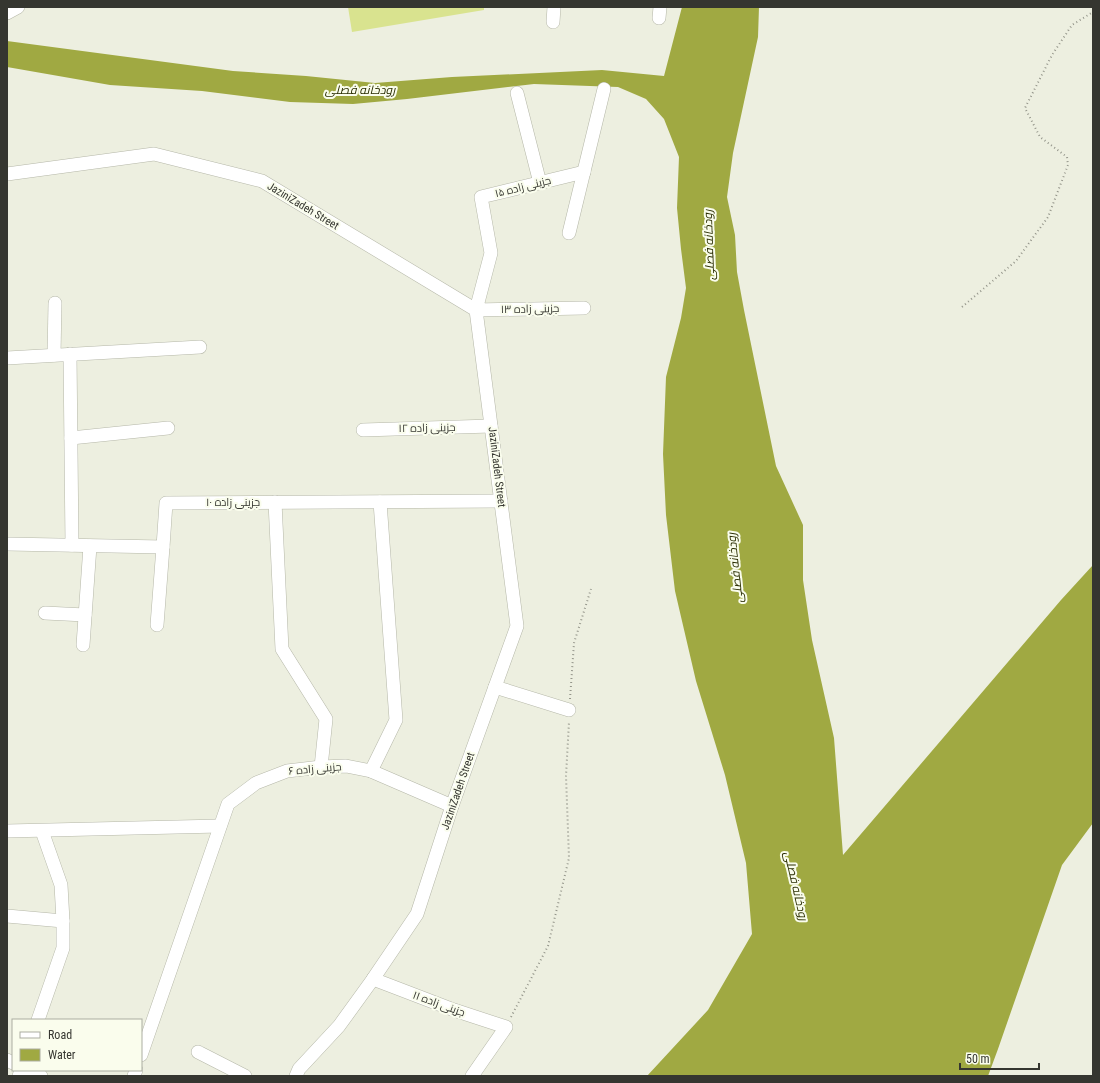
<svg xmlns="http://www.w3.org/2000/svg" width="1100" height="1083" viewBox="0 0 1100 1083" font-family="'Roboto Condensed',Cairo,sans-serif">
	<rect width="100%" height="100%" fill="#edefe0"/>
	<!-- green -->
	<polygon fill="#d9e38f" points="348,7 484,7 484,10 352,32"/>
	<!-- water -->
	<polygon fill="#a0a942" points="682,7 759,7 758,37 733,153 727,197 735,235 737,272 744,310 776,466 803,525 803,580 812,640 834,738 843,855 1061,600 1093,565 1093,823 1062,865 998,1049 988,1076 647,1076 708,1010 752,934 746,863 725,775 696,681 675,591 666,515 663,454 666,377 681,318 686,288 681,249 677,208 679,157 664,119 646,99 618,87 534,84 407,99 353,104 290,102 202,91 110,85 7,67 7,41 233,71 306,76 375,83 452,77 602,70 664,76"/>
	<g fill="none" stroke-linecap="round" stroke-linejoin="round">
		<!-- minor casing -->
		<g stroke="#b5b7a8" stroke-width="14">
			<g id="minor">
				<polyline points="7,13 18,7"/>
				<polyline points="659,18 660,7"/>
				<polyline points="553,22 554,7"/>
				<polyline points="517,93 540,183"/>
				<polyline points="584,172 481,197 491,253 476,310 584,308"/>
				<polyline points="7,174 154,154 262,181 476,310 517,626 452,806 417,914 373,979 339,1026 299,1069 296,1076"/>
				<polyline points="569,233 604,89"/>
				<polyline points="70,354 72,545"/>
				<polyline points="54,355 55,303"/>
				<polyline points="7,358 200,347"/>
				<polyline points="363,430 491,426"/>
				<polyline points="71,438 168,428"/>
				<polyline points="275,502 282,649 326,719 321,767"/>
				<polyline points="7,544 163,547 166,503 501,501"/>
				<polyline points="45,613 85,615"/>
				<polyline points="157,625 163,547"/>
				<polyline points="83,645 90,546"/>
				<polyline points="495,687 569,710"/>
				<polyline points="371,771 396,720 380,502"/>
				<polyline points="7,831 220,826"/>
				<polyline points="7,916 63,921"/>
				<polyline points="373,979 454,1010 506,1027 472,1076"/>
				<polyline points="38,1020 63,948 63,921 61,885 42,831"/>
				<polyline points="198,1052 245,1076"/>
				<polyline points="141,1055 228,804 256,783 287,771 321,767 346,766 371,771 452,806"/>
				<polyline points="7,1060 13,1063"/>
				<polyline points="29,1070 41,1076"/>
				<polyline points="19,1076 21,1070"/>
				<polyline points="134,1076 136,1070"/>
			</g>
		</g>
		<!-- path -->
		<g stroke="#95968b" stroke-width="2" stroke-dasharray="1 3" stroke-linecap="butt">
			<polyline points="962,307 1016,261 1048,217 1068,165 1067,157 1040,137 1025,108 1052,55 1072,25 1093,12"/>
			<polyline points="570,699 574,643 591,589"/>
			<polyline points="511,1017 548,946 569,858 566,776 569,722"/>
		</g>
		<!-- minor -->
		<use href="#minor" stroke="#fff" stroke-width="13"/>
	</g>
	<g text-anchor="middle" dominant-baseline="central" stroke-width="4" stroke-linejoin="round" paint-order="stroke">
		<!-- street labels -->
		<g font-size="11" fill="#353630" stroke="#fafded">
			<text transform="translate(523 187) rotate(-14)">جزینی زاده ۱۵</text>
			<text transform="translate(303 206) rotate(31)">JaziniZadeh Street</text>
			<text transform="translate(530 309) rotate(-1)">جزینی زاده ۱۳</text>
			<text transform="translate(427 428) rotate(-1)">جزینی زاده ۱۲</text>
			<text transform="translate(497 467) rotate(83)">JaziniZadeh Street</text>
			<text x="233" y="502">جزینی زاده ۱۰</text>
			<text transform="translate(315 769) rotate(-5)">جزینی زاده ۶</text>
			<text transform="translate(458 791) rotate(-71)">JaziniZadeh Street</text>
			<text transform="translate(439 1004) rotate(20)">جزینی زاده ۱۱</text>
		</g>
		<!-- water labels -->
		<g font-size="12" font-style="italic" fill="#292c00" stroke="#fafded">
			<text x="360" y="90">رودخانه فصلی</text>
			<text transform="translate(709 245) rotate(-92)">رودخانه فصلی</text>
			<text transform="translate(735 568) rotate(-96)">رودخانه فصلی</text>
			<text transform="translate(796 886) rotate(77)">رودخانه فصلی</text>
		</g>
	</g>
	<!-- border -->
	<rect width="1100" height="1083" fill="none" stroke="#353630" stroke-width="16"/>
	<!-- legend -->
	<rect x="12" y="1019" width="130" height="52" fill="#fafded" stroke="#abada1"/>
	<rect x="20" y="1032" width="20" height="6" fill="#ffffff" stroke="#abada1"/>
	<text x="48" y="1039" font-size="12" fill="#353630">Road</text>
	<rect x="20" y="1049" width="20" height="12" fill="#a0a942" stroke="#abada1"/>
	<text x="48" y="1059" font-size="12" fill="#353630">Water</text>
	<!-- scale -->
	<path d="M960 1063v6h79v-6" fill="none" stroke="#353630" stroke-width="2"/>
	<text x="966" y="1063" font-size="12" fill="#353630" stroke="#fafded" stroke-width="3" paint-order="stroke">50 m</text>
</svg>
